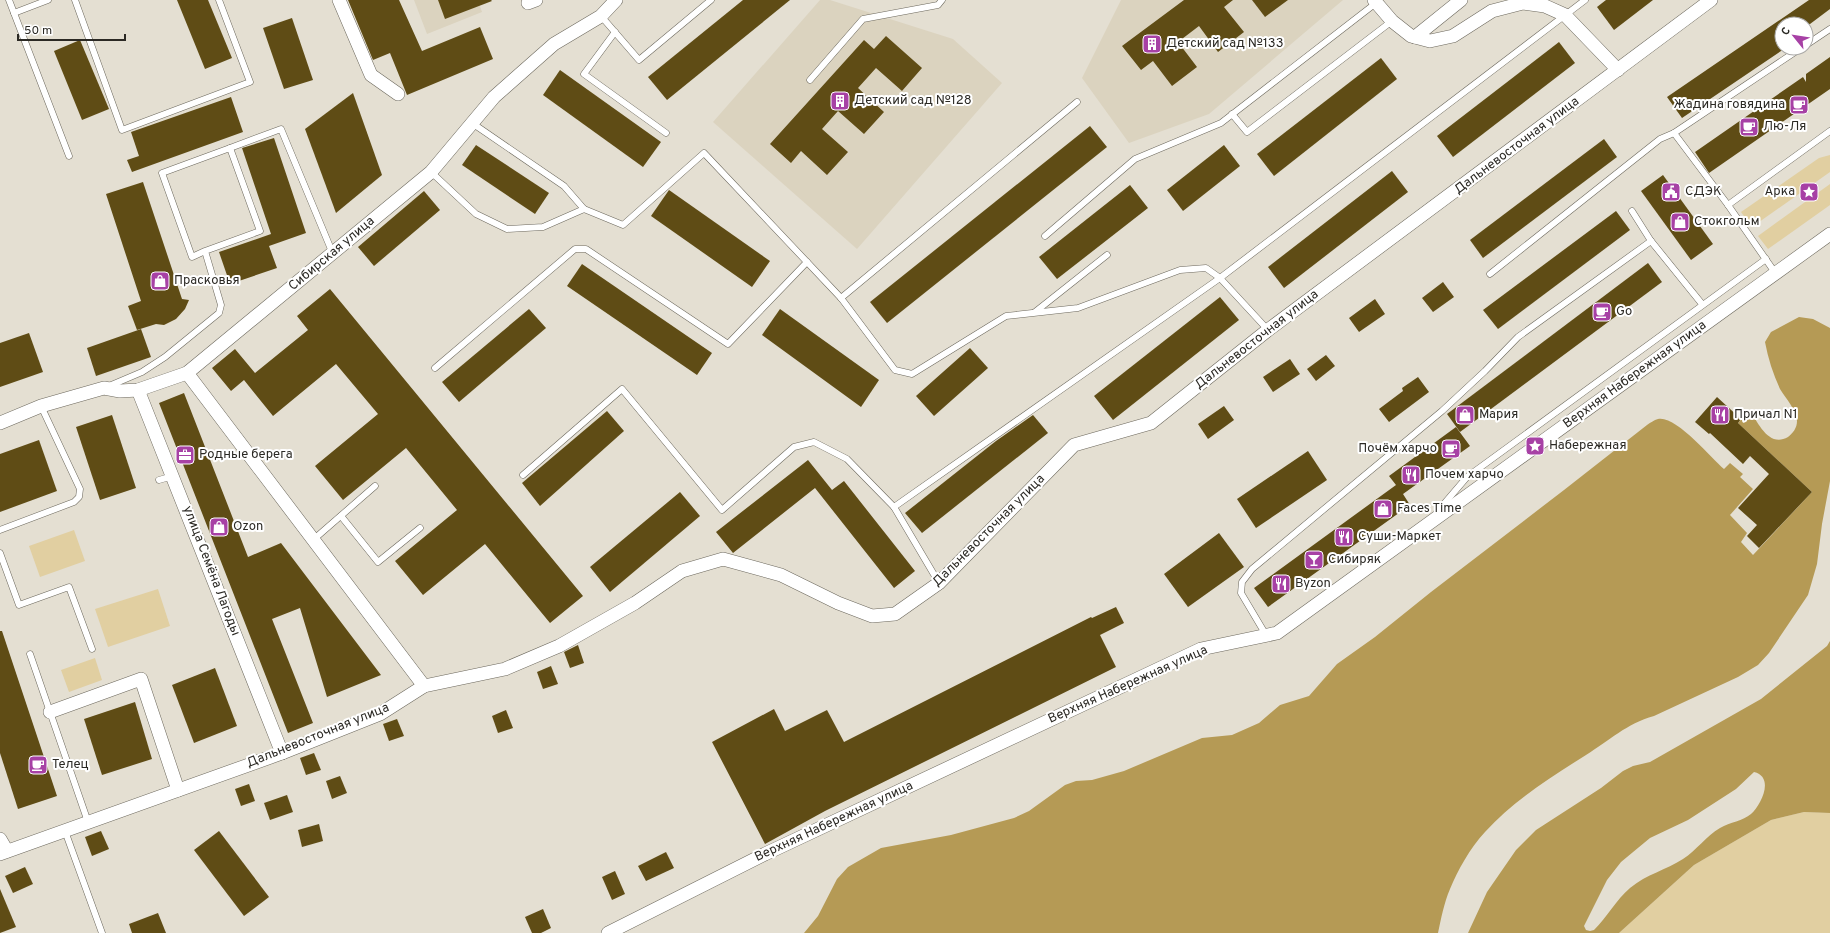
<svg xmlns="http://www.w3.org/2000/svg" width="1830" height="933" viewBox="0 0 1830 933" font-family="Overpass,sans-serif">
	<rect width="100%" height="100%" fill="#e4dfd2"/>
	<!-- built -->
	<g fill="#dbd3bf">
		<polygon points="414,0 478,0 482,12 427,34"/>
		<polygon points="820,0 830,0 953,39 1002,83 857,249 713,122"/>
		<polygon points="1121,0 1343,0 1209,114 1129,143 1082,78"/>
	</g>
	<!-- green -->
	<g fill="#e1cfa1">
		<polygon points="1830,155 1830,172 1752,227 1741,212 1819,158"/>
		<polygon points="1830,184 1830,205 1768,249 1758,236"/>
		<polygon points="74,530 85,561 40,577 29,546"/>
		<polygon points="158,589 170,626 108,647 95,609"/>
		<polygon points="95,658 102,680 69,692 61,670"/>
		<polygon points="1804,812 1830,813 1830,933 1619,933 1694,865 1771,820"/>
	</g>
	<!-- water -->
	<g fill="#b59a55" fill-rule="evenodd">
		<path d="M1799,317L1813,319L1830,328V481L1822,524L1817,564L1808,595L1769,653L1758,665L1738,677L1654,716C1626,724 1610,740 1586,755C1551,777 1513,801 1485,832C1470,848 1458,870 1450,889C1444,903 1441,919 1438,933H804L818,916L837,879L848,867L881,848L951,835L1014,818L1029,811L1065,785L1076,781L1092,780L1124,771L1202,738L1232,735L1259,723L1280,705L1309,696L1337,664L1375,637L1431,592L1564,490L1647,425C1650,423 1654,420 1658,419C1676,415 1711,458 1724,469L1730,463L1743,474L1740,477L1753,489L1730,515L1747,533L1741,542L1753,555L1812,492L1738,423L1750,410C1758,423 1769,448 1788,437C1793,433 1797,428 1797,421C1796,409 1786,399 1780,389C1773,374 1768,358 1765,342L1771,332Z"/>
		<path d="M1830,641V813L1804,812L1771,820L1694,865L1619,933H1468L1487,892L1516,850L1536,830L1601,788L1623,771L1633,766L1650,762L1761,699L1827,646ZM1754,772C1775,777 1761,805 1751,814C1743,821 1730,822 1720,828C1706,836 1697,850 1683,859C1666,870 1647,874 1630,888C1616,900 1607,917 1594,930L1590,931L1586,930L1584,926L1607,880L1621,862L1650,838L1688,820L1736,789Z"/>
	</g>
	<!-- building -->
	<g fill="#5f4c15">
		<polygon points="177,0 208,0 232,58 205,69"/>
		<polygon points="348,0 399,0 422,51 480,27 493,59 407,95 390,53 373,60"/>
		<polygon points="438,0 491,0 492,1 445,19"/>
		<polygon points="743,0 790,0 667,100 648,77"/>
		<polygon points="1184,0 1233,0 1224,7 1244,32 1218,52 1199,26 1178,42 1197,67 1172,86 1153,61 1141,70 1122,46"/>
		<polygon points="1252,0 1288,0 1265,17"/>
		<polygon points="1606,0 1653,0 1614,30 1597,7"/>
		<polygon points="1809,0 1830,0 1830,9 1810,24 1782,24 1781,45 1784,49 1682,118 1667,97"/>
		<polygon points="292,18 313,80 284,89 263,28"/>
		<polygon points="886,36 922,68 902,91 876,68 858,88 884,112 864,134 838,111 822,129 848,152 827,175 801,151 791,163 770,144 864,40 874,49"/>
		<polygon points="80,40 109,109 82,120 54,51"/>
		<polygon points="1559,42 1575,63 1453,157 1437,136"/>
		<polygon points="1830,57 1830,89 1709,173 1695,152 1803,77 1806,82 1806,74"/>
		<polygon points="1381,58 1397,79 1274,176 1257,154"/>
		<polygon points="560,70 661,142 643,167 543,95"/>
		<polygon points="353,93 382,175 336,213 305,129"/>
		<polygon points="231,97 243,132 132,172 127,160 139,156 131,132"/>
		<polygon points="1090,126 1107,147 887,323 870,302"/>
		<polygon points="274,138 306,233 269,246 277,268 230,284 219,252 271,234 242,148"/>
		<polygon points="1604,139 1617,157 1483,258 1470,240"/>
		<polygon points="476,145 549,193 535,214 462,165"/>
		<polygon points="1224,145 1240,166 1183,211 1167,190"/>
		<polygon points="1392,171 1408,192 1284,288 1268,267"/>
		<polygon points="1663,175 1713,244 1691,260 1641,191"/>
		<polygon points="143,182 182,299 189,300 185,309 176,319 164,325 156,324 137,330 128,306 141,301 106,194"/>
		<polygon points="1130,185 1148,208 1057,279 1039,257"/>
		<polygon points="669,190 770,261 752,287 651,216"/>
		<polygon points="424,191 440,210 374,266 358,247"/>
		<polygon points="1616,211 1630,230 1498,329 1483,310"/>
		<polygon points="1648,263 1662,282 1460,432 1447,414"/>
		<polygon points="582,264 712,353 697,375 567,286"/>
		<polygon points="1443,282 1454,297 1433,312 1422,298"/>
		<polygon points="330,289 583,596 550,623 485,544 423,595 395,561 457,510 406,448 343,500 315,466 378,414 336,364 273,416 244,380 231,391 212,368 235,349 255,373 308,330 297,316"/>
		<polygon points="1220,297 1239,320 1113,420 1094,396"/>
		<polygon points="1375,299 1385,314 1359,332 1349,318"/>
		<polygon points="529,309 546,328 459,402 442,382"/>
		<polygon points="780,309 879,380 861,407 762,335"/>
		<polygon points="141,329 151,357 96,376 87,348"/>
		<polygon points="29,333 43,372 0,387 0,343"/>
		<polygon points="970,348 988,368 934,416 916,396"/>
		<polygon points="1326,355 1335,366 1316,381 1307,369"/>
		<polygon points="1290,359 1300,374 1273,392 1263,377"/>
		<polygon points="1418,377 1429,392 1389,422 1379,409 1403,391 1402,388"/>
		<polygon points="184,393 248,557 281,543 381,675 327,697 300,608 272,619 313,723 288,733 159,403"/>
		<polygon points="1717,397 1741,419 1738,423 1812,492 1759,548 1747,536 1757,525 1738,508 1769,474 1750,456 1743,464 1710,433 1709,434 1695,422"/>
		<polygon points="1224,406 1234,420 1208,439 1198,424"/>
		<polygon points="607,411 624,431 540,506 522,483"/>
		<polygon points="112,415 136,488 100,500 76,427"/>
		<polygon points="1033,415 1048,433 922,533 905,513 996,441"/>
		<polygon points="1456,427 1470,446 1403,494 1410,505 1268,607 1254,588 1396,485 1389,476"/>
		<polygon points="39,440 57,491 0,512 0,454"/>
		<polygon points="1308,451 1327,480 1256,528 1237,499"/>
		<polygon points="808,460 832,490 844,481 915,571 894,588 815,488 733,553 716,532"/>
		<polygon points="680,492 700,516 610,592 590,567"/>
		<polygon points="1219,533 1244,567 1188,607 1164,574"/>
		<polygon points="1116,607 1124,623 1100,635 1116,667 825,811 765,844 712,742 774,709 785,731 827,710 844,742 1091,617 1092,618"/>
		<polygon points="0,631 2,631 57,796 18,809 0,753"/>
		<polygon points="578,645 584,663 570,668 564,652"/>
		<polygon points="551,666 558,684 543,689 537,672"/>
		<polygon points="215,668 237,726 194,743 172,685"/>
		<polygon points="135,702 152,759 102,775 84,719"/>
		<polygon points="506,710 513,728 498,733 492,716"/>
		<polygon points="397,719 404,736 389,741 383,724"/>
		<polygon points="314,753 321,770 306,775 300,758"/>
		<polygon points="340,776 347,793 332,799 326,781"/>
		<polygon points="249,784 255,801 241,806 235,789"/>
		<polygon points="287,795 293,812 270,820 264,803"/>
		<polygon points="319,824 323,841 302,847 298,830"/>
		<polygon points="101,831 109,849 92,856 85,837"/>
		<polygon points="219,831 269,897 244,916 194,850"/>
		<polygon points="666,852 674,868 646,881 638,866"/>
		<polygon points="25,867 33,884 13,893 5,876"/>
		<polygon points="615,871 625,894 612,900 602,877"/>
		<polygon points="0,889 16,927 0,933"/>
		<polygon points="543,909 551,928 541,933 532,933 525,917"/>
		<polygon points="158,913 166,933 132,933 129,924"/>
	</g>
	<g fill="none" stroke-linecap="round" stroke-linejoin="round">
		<!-- service casing -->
		<g stroke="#6c685d" stroke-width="7">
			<g id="service">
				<polyline points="9,0 69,156"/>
				<polyline points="75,0 122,130 250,82 219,0"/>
				<polyline points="14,13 48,0"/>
				<polyline points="601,16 639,60 711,0"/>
				<polyline points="615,32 584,74 666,133"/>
				<polyline points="1806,45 1830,29"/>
				<polyline points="810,80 863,19 938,5 942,0"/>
				<polyline points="1232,114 1247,132 1392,21"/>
				<polyline points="472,123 564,186 584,209"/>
				<polyline points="1674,133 1728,205"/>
				<polyline points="230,148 281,129 333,254"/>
				<polyline points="431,172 476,214 507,229 543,227 584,209 623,225 704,153 841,298 895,370 912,374 1006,316 1078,308 1180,270 1206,268 1220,278 1268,330"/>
				<polyline points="1632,211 1651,241 1702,304"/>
				<polyline points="1045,236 1135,159 1221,123 1376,3"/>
				<polyline points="1490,274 1660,139 1674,133 1801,48"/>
				<polyline points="1776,274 1728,205 1830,131"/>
				<polyline points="841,298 1077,102"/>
				<polyline points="1035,312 1107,255"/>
				<polyline points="435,368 575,249 586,249 728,344 807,262"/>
				<polyline points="109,386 142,372 165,357 219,313 221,305 205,251 260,231 230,148 162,173 192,257 205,251"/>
				<polyline points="523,475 622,389 722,510 794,447 814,442 847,459 894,507 939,583"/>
				<polyline points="159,480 173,476"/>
				<polyline points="894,507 1220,278 1585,0"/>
				<polyline points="1437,512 1467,477 1766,259"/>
				<polyline points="341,516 378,562 420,528"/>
				<polyline points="0,530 74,502 79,497 80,489 41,406"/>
				<polyline points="313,540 375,486"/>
				<polyline points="0,553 19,605 69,587 92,649"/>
				<polyline points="1266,635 1241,593 1242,582 1252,569 1442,411 1485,371 1518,337 1651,241"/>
				<polyline points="30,654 88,822"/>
				<polyline points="65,831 102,933"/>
			</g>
		</g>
		<!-- minor casing -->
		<g stroke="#6c685d" stroke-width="14">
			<g id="minor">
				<polyline points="339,0 371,75 398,94"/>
				<polyline points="1374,0 1392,21 1411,36 1430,41 1453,36 1492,11 1523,3 1545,6 1565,15 1618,70"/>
				<polyline points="528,3 536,0"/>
				<polyline points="1415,37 1461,0"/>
				<polyline points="187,373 424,686"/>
				<polyline points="138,390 282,753"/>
				<polyline points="0,423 41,406 104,388 120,391 138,390 187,373 431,172 494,97 554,44 601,16 616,0"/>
				<polyline points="50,712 141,679 178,790"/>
				<polyline points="0,839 7,851"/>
				<polyline points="0,854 282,753 380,714 424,686 505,669 559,646 635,603 682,571 723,559 781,575 838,603 872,616 895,614 939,583 1074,445 1151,423 1268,330 1711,0"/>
				<polyline points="608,933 765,854 1201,649 1277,633 1830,234"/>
			</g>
		</g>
		<!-- service -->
		<use href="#service" stroke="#fff" stroke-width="6"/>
		<!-- minor -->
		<use href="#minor" stroke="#fff" stroke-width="13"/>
	</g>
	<!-- icons -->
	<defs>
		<g id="building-square" transform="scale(1)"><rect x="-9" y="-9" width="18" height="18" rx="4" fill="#a741a5" stroke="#fff"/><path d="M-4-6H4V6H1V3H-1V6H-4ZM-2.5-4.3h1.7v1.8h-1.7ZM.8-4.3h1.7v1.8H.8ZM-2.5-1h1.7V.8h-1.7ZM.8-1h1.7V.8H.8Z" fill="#fff"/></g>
		<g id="cafe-square" transform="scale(1)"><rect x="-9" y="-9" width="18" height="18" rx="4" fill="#a741a5" stroke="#fff"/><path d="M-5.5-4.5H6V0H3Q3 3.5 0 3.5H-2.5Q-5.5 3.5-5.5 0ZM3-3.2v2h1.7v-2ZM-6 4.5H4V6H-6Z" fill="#fff"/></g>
		<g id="civic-square" transform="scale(1)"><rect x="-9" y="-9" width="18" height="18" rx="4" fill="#a741a5" stroke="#fff"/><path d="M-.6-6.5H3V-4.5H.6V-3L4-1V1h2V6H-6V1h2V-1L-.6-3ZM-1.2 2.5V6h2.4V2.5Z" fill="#fff"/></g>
		<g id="sight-square" transform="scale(1)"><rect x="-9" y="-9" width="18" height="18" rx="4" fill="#a741a5" stroke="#fff"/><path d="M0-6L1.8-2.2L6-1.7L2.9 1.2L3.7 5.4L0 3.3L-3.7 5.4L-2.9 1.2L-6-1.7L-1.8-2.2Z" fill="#fff"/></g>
		<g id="shop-square" transform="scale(1)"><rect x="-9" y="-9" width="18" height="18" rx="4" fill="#a741a5" stroke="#fff"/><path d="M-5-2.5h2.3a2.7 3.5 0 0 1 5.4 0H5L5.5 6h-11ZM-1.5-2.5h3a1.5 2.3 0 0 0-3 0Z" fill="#fff"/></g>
		<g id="restaurant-square" transform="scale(1)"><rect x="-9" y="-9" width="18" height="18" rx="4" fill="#a741a5" stroke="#fff"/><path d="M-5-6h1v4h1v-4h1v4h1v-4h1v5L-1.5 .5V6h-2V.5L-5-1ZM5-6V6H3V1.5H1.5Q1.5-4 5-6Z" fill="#fff"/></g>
		<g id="office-square" transform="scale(1)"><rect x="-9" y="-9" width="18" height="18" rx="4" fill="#a741a5" stroke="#fff"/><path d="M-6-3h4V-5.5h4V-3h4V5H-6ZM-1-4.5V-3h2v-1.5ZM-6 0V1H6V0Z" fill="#fff"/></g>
		<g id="bar-square" transform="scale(1)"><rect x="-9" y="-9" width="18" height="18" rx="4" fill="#a741a5" stroke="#fff"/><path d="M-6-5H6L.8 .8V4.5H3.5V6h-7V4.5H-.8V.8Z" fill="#fff"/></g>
	</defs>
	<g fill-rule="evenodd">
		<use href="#building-square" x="1152" y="44"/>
		<use href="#building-square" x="840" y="101"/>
		<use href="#cafe-square" x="1799" y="105"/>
		<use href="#cafe-square" x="1749" y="127"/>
		<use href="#civic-square" x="1671" y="192"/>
		<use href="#sight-square" x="1809" y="192"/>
		<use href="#shop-square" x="1680" y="222"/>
		<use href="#shop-square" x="160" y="281"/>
		<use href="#cafe-square" x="1602" y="312"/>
		<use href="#shop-square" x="1465" y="415"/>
		<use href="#restaurant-square" x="1720" y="415"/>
		<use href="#sight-square" x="1535" y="446"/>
		<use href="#cafe-square" x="1451" y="449"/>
		<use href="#office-square" x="185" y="455"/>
		<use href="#restaurant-square" x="1411" y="475"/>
		<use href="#shop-square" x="1383" y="509"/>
		<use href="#shop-square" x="219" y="527"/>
		<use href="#restaurant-square" x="1344" y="537"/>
		<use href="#bar-square" x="1314" y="560"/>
		<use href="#restaurant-square" x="1281" y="584"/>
		<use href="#cafe-square" x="38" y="765"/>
	</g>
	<g text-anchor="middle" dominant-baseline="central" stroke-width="4" stroke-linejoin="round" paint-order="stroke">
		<!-- poi labels -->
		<g font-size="13" fill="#2b2924" stroke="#fff" text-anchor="start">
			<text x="1166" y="44">Детский сад №133</text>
			<text x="854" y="101">Детский сад №128</text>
			<text x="1785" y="105" text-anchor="end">Жадина говядина</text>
			<text x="1763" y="127">Лю-Ля</text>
			<text x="1685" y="192">СДЭК</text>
			<text x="1795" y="192" text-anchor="end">Арка</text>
			<text x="1694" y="222">Стокгольм</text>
			<text x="174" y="281">Прасковья</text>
			<text x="1616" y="312">Go</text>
			<text x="1479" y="415">Мария</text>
			<text x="1734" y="415">Причал N1</text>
			<text x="1549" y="446">Набережная</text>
			<text x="1437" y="449" text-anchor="end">Почём харчо</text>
			<text x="199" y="455">Родные берега</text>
			<text x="1425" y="475">Почем харчо</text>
			<text x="1397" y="509">Faces Time</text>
			<text x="233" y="527">Ozon</text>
			<text x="1358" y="537">Суши-Маркет</text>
			<text x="1328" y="560">Сибиряк</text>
			<text x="1295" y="584">Byzon</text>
			<text x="52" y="765">Телец</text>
		</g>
		<!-- street labels -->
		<g font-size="13" fill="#2b2924" stroke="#fff">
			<text transform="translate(1517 146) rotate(-37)">Дальневосточная улица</text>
			<text transform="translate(332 254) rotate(-40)">Сибирская улица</text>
			<text transform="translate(1257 340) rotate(-38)">Дальневосточная улица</text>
			<text transform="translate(1635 375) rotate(-36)">Верхняя Набережная улица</text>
			<text transform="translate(989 531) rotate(-45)">Дальневосточная улица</text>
			<text transform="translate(211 571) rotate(69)">улица Семёна Лагоды</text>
			<text transform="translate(1128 685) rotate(-24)">Верхняя Набережная улица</text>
			<text transform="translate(318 736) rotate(-22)">Дальневосточная улица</text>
			<text transform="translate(834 822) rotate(-25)">Верхняя Набережная улица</text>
		</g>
	</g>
	<!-- north arrow -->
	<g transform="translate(1794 36) rotate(300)"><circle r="19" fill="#ffffff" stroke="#aaa9a7"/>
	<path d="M0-3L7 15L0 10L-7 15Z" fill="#a741a5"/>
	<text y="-6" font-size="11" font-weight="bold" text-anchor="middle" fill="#2b2924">С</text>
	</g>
	<!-- scale -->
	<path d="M18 34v6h107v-6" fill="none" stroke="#2b2924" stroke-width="2"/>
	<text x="24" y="34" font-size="12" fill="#2b2924" stroke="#ffffff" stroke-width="3" paint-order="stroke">50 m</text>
</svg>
